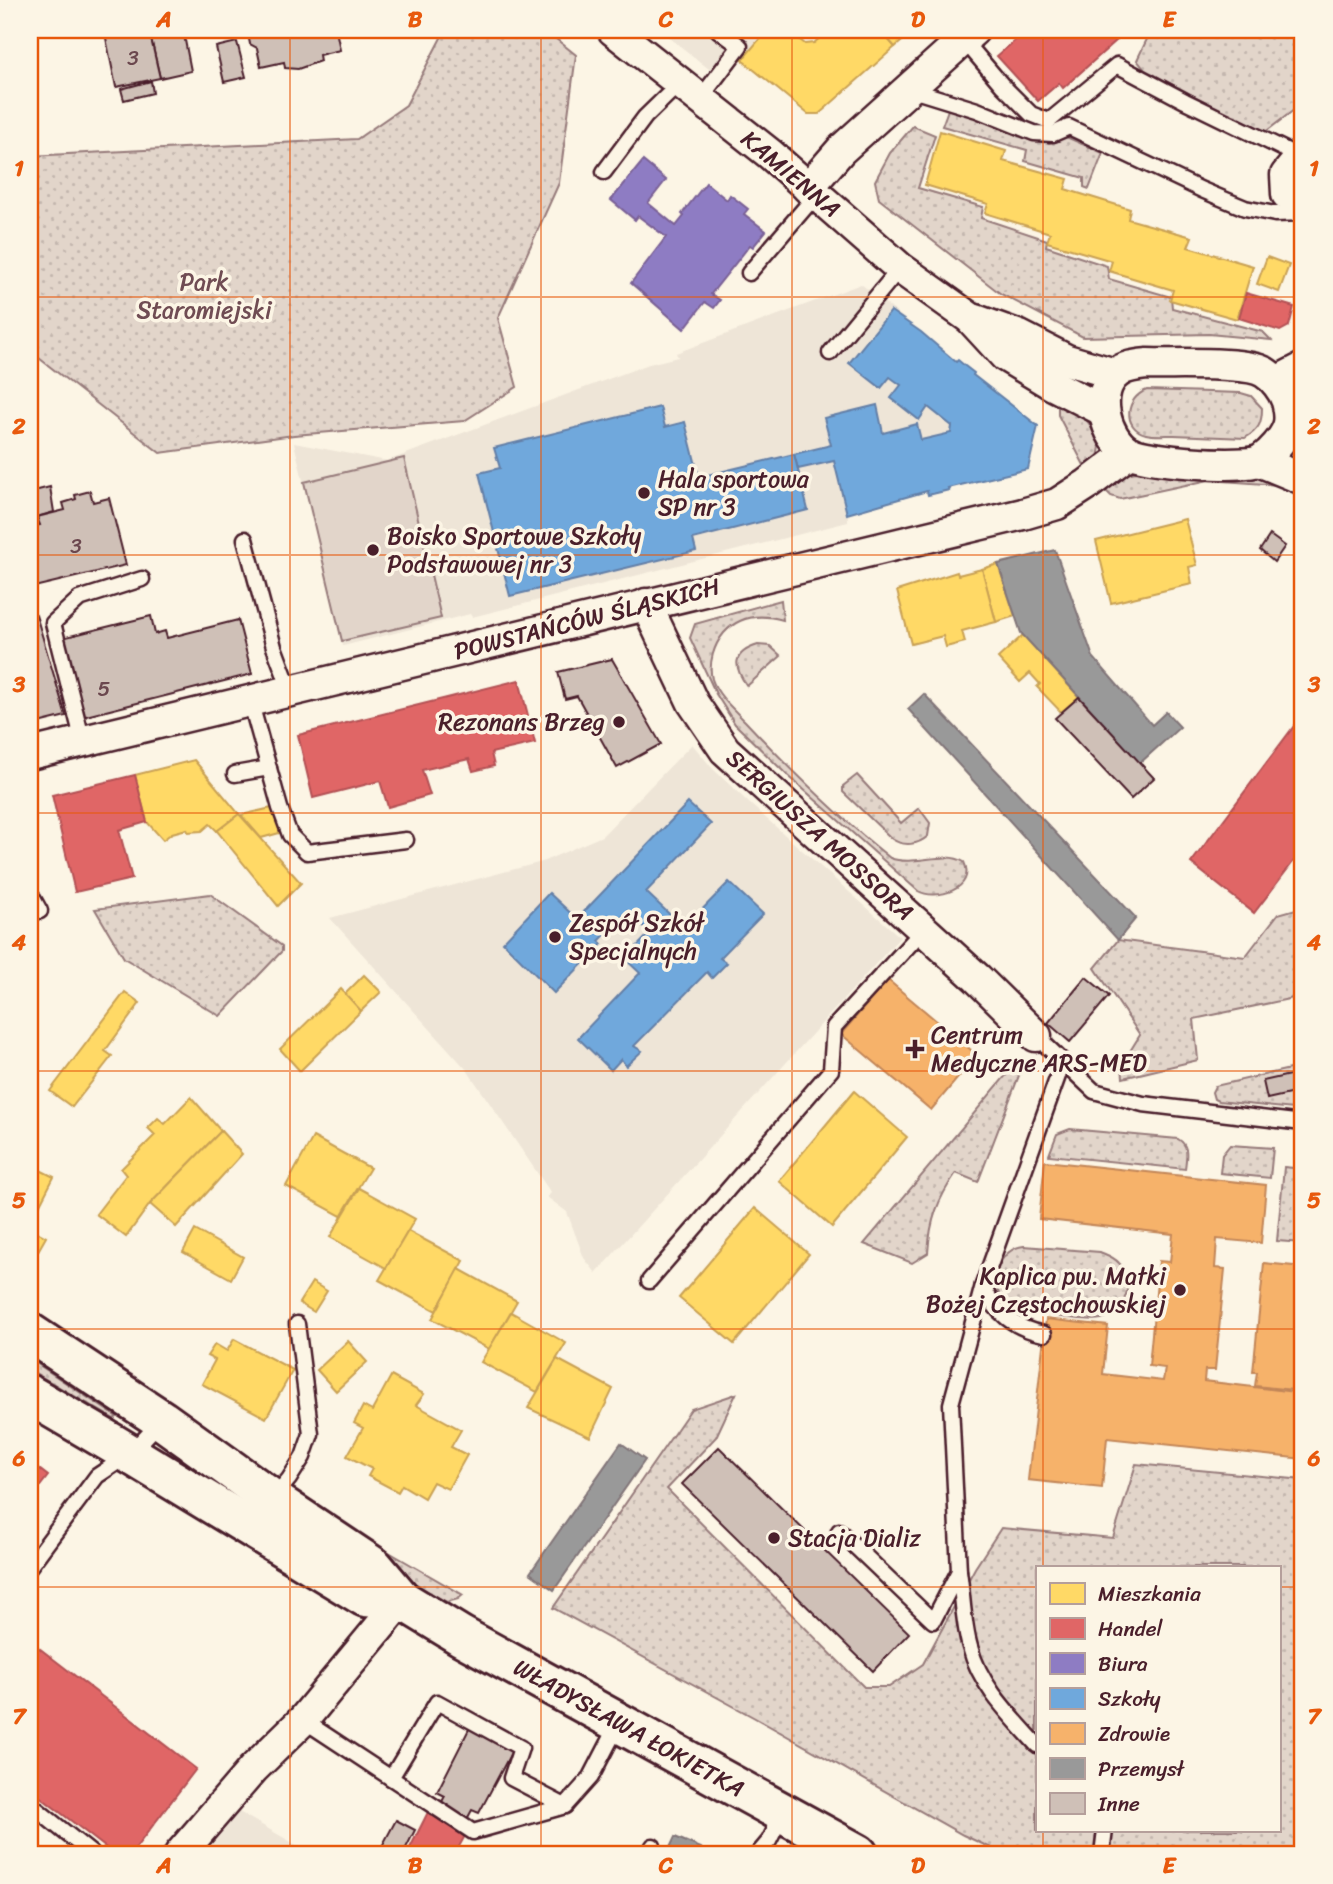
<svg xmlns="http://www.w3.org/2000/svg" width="1333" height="1884" viewBox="0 0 1333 1884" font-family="Sriracha,sans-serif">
	<defs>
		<pattern id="green-dots" width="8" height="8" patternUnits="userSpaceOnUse" patternTransform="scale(1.75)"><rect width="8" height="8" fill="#e2d5ca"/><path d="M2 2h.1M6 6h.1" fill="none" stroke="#c3b6ae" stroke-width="1.8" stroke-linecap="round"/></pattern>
	</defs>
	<rect width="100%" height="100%" fill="#fcf5e5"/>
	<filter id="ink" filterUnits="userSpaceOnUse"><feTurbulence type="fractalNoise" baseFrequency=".0143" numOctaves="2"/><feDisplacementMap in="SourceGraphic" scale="14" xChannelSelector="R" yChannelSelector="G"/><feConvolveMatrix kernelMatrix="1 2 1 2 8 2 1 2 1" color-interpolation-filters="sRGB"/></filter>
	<g filter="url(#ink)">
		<!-- built -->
		<g fill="#eee5d7">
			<polygon points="660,30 767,30 724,81"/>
			<polygon points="861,284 1038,426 1028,469 948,487 949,490 928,495 927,492 848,514 848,522 472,617 470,614 343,646 294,443 387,461 649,364 678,357 676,353"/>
			<polygon points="692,744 713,769 749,803 900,937 596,1273 584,1258 567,1212 547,1197 551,1193 467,1070 330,918 542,862 602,836"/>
			<polygon points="239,1812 312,1854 204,1854"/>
		</g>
		<!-- green -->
		<g fill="url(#green-dots)" stroke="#967a7a" stroke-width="2" fill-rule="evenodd">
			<polygon points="445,30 545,30 576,55 559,183 498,318 517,387 464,421 294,435 160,453 30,351 30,156 357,139 406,105"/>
			<polygon points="1155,30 1303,30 1303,103 1264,133 1145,70 1137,60 1147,39"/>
			<polygon points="949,107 1049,143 1064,136 1103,153 1089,189 1084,187 1084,178 1025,161 1027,150 942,126"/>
			<polygon points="913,126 935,135 918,188 983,207 981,218 1047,240 1046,246 1107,266 1109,279 1171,297 1172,308 1263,332 1271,340 1209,334 1083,337 1001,294 879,199 875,181 890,153"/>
			<path d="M1147,390L1241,393L1251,396L1262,408C1262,423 1259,430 1245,438C1221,437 1197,436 1174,435C1165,435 1154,436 1146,434C1122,428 1125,398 1147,390Z"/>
			<polygon points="1058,398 1080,411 1090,425 1100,447 1098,458 1087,471 1058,415"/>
			<polygon points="1136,472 1263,476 1279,485 1209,480 1120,499 1111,496 1102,487 1126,474"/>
			<path d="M781,600L783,620C762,614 740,615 724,633C714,645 708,663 712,679C717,695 733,709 745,721C790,769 839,817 890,858C914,867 945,850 964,862C977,889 936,901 918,891L784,772L735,724L716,694L690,638L695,624Z"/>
			<path d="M758,645L770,646L781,656L747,686C733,666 732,653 758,645Z"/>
			<path d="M857,775L901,823L919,808L930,823L928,836C918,845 904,847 892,839L843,792V786Z"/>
			<polygon points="210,894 282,946 282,951 220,1016 124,958 95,909"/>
			<polygon points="1303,907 1303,996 1194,1019 1198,1060 1123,1078 1122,1064 1140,1035 1095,968 1118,940 1245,957 1278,914"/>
			<path d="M1018,1061L1023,1062V1065L978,1182L956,1173C938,1199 930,1220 928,1253L912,1263L864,1244Z"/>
			<polygon points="1303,1066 1303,1110 1218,1101 1214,1099 1212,1092 1215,1086"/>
			<path d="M1070,1129L1178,1139C1190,1146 1186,1157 1185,1169L1049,1155L1057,1134Z"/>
			<polygon points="1230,1145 1273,1148 1270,1178 1220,1173 1222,1155"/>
			<polygon points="1284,1167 1303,1169 1303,1243 1277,1241"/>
			<path d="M1024,1246L1100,1252C1107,1255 1114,1257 1119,1263C1137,1281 1125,1313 1101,1319C1089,1322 1055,1316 1041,1314C1031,1306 1015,1312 1005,1302C986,1284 999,1248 1024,1246Z"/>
			<polygon points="30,1359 117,1417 114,1419 30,1370"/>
			<path d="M736,1394L716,1437L667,1489L864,1687H889L923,1664L975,1568L1001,1528L1113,1538L1136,1464L1303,1480V1854H1004L963,1835L755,1718L553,1608L691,1409ZM1037,1567H1279V1830H1037Z"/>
			<polygon points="382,1548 463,1595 458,1599 447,1602 379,1564"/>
		</g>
		<!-- pitch -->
		<polygon fill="#e2d5ca" stroke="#967a7a" stroke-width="2" points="404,458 441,618 342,641 304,482"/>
		<!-- homes -->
		<g fill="#ffd966" stroke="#c9a154" stroke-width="2">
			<polygon points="767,30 802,30 802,35 799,39 805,44 814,43 823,35 818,30 880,30 895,47 819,114 808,114 742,60"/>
			<polygon points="880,30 915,30 895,47"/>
			<polygon points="940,131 1006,151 1003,161 1068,179 1065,189 1130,209 1128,219 1192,237 1188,247 1253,266 1237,319 1170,300 1173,290 1109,271 1112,261 1047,242 1050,233 985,213 988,204 925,185"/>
			<polygon points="1267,257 1289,265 1279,292 1257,284"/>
			<polygon points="1185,519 1197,565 1189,567 1192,584 1111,603 1096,541"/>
			<polygon points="998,564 1015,616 996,622 982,569"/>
			<polygon points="982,569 996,622 962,631 965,642 946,647 943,636 911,644 897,591 957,572 958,575"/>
			<polygon points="1023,635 1079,697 1061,712 1037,687 1040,684 1030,673 1020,682 998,658"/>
			<polygon points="194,760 239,814 217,831 210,824 202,831 188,832 187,829 172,833 163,840 147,822 135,775"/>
			<polygon points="276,807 283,832 261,838 241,815"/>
			<polygon points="239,814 301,883 278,906 217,831"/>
			<polygon points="364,975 381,992 361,1011 345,994"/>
			<polygon points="341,989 361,1011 300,1071 280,1049"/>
			<polygon points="125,992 140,1003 105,1051 112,1056 72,1107 50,1091"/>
			<polygon points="30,1059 39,1071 30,1078"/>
			<polygon points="854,1091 907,1137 832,1227 779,1181"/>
			<polygon points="191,1097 221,1131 150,1204 126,1237 96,1214 126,1175 121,1169 155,1135 148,1128 158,1118 165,1124"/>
			<polygon points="221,1131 242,1154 176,1227 150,1204"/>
			<polygon points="313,1137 370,1168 341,1216 286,1186"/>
			<polygon points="32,1166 54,1177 37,1210 30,1206 30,1170"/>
			<polygon points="359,1188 415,1219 386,1268 330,1237"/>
			<polygon points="755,1208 809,1254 734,1344 679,1298"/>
			<polygon points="30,1228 46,1237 30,1265"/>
			<polygon points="195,1230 243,1257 231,1279 183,1252"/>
			<polygon points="408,1231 464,1261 436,1311 379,1280"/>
			<polygon points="459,1269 517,1301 489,1349 432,1319"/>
			<polygon points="312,1282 327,1291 314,1312 299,1303"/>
			<polygon points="511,1312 566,1343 537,1392 481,1362"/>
			<polygon points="234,1339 293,1370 266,1418 202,1384 215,1360 207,1356 215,1344 227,1351"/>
			<polygon points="348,1341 367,1362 336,1391 317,1370"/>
			<polygon points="557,1359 613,1389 590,1437 528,1408"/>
			<polygon points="391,1376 424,1394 416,1405 461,1430 451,1447 467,1455 448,1489 433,1482 424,1498 402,1485 398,1492 368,1476 372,1469 347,1456 363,1428 354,1423 363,1406 372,1411"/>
		</g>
		<!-- shops -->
		<g fill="#e06666" stroke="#b35154" stroke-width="2">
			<polygon points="1027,30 1118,30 1113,34 1117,40 1063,88 1059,83 1038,101 997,56"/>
			<polygon points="1246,293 1294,307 1289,326 1280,331 1239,318"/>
			<polygon points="519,680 535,743 491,753 494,766 473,771 469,759 422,770 430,795 388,807 380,781 313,798 298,735"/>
			<polygon points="1303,714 1303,849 1254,913 1191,863"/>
			<polygon points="135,775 147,822 119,830 132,879 75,892 52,795"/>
			<polygon points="30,1462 48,1476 30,1499"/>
			<polygon points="30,1641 196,1769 131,1854 114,1854 30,1789"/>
			<polygon points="428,1812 467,1832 455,1854 407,1854"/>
		</g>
		<!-- offices -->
		<polygon fill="#8e7cc3" stroke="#7a6095" stroke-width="2" points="643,161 666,180 648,203 676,226 684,216 682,214 706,183 727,200 730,195 738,201 748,209 744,214 766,231 753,247 750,245 711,294 720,300 714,308 705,302 684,329 631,283 666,237 638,216 635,220 611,200"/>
		<!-- schools -->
		<g fill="#6fa8dc" stroke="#647fa7" stroke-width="2">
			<polygon points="891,311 921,332 956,362 958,360 965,366 974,373 973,375 1038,426 1028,469 948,488 949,490 928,495 927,491 847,514 834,461 798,469 794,454 831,445 824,418 877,405 883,433 917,424 921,440 951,433 952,426 928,407 919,420 891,398 901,385 890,377 881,388 849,363"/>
			<polygon points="660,407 665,427 685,422 699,477 794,454 808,510 693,539 696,551 510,596 479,473 500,468 494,448"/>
			<polygon points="688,803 711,824 646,892 684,928 729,882 763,914 720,958 727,963 712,978 707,972 634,1046 642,1051 626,1066 621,1059 611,1070 578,1038 640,973 625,959 650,933 628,911 599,941 602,944 554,993 503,942 549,893 577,919"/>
		</g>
		<!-- health -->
		<g fill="#f6b26b" stroke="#c28658" stroke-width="2">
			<polygon points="888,980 977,1055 931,1110 841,1034"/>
			<polygon points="1045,1161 1266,1185 1261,1243 1217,1239 1215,1268 1225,1269 1215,1370 1205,1370 1204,1381 1303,1393 1303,1459 1107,1438 1102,1488 1028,1480 1046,1319 1108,1326 1103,1374 1163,1381 1165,1368 1149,1366 1159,1261 1170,1262 1173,1234 1039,1219"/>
			<polygon points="1264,1263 1303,1267 1303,1391 1255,1386 1257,1372 1253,1372"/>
		</g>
		<!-- industry -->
		<g fill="#999" stroke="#817478" stroke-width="2">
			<polygon points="1055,550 1093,657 1152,725 1166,712 1180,727 1140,763 1021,633 998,564"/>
			<polygon points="924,694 1136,918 1118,940 908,709"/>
			<polygon points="621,1443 645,1460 554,1590 530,1573"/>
			<polygon points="675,1837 701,1848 698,1854 667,1854"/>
		</g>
		<!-- building -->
		<g fill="#cfc0b7" stroke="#4a1f2b" stroke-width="2">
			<polygon points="149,30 183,30 191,71 160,78"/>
			<polygon points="149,30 160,78 116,87 106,38"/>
			<polygon points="251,30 336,30 340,50 319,55 320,61 298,69 285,68 284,62 261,67 257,48 250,44 248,34"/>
			<polygon points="237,42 246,77 224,82 216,47"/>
			<polygon points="151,81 153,93 124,100 121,89"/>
			<polygon points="50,487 54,512 37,517 40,525 30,527 30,492"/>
			<polygon points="90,491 93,502 109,498 126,565 30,588 30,527 40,525 37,517 65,510 63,503 76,499 75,495"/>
			<polygon points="1270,535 1285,546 1274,562 1260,550"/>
			<polygon points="36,615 66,716 30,725 30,617"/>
			<polygon points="151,616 155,634 165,631 167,638 238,620 252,674 82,717 62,638"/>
			<polygon points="612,659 661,744 617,768 577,696 565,699 558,672"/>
			<polygon points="1079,697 1154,778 1131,799 1055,718"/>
			<polygon points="1086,977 1109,996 1070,1042 1048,1023"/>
			<polygon points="1303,1072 1303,1091 1267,1099 1263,1081"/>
			<polygon points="719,1447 909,1633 873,1671 682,1484"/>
			<polygon points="470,1727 513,1749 479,1813 472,1810 461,1830 435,1815 445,1796 437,1792"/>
			<polygon points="396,1820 415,1830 403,1854 387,1854 380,1850"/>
		</g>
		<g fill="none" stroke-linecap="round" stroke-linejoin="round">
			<!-- lane casing -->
			<g stroke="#4a1f2b" stroke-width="19">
				<g id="lane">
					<polyline points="963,39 1002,85 1031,114 1049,121 1117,65 1185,101 1300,157"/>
					<polyline points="909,89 977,110 1034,133 1053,134 1069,127 1202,190 1245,208 1275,214 1303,213"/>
					<polyline points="700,99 740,46 718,30"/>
					<polyline points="604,172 645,117 680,83"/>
					<polyline points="749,273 816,195"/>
					<polyline points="830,353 900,268"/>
					<polyline points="245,539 274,647 291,692"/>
					<polyline points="255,701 253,711 280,808 290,835 307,852 406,840"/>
					<polyline points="83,742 53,623 79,599 142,579"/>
					<polyline points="235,774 269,768"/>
					<polyline points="30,893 40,911"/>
					<polyline points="1036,1036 1094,1091 1143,1104 1303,1123"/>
					<polyline points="649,1281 831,1070 834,1027 924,929"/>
					<path d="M1044,1334C1016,1329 993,1312 983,1285L1063,1062"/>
					<polyline points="273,1498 289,1479 303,1457 311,1434 297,1324"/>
					<polyline points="839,1531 933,1621 959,1571 951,1404 983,1285"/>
					<polyline points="30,1566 97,1476 130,1454 162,1420"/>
					<path d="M959,1571C963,1596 963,1623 970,1647C980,1686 1011,1716 1037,1745"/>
					<polyline points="303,1720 473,1832 565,1806 591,1777 618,1725"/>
					<polyline points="391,1778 437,1702 521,1748 511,1778 565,1806"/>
					<polyline points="30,1804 92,1854"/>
					<polyline points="649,1854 653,1846"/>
					<polyline points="758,1854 769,1841 783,1813"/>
					<polyline points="1102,1854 1105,1830"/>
				</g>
			</g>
			<!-- street casing -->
			<g stroke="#4a1f2b" stroke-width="35">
				<g id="street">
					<polyline points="613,30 770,154 900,268 970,318 1005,356 1053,385 1104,411"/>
					<polyline points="1303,154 1286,175 1287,194 1303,203"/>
					<polyline points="808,188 841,150 974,30"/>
					<polyline points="976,320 1020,336 1067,360 1115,374"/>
					<path d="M1147,364C1172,365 1245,361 1264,372C1274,378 1283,390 1287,401C1289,409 1291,419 1288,427C1284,439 1271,453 1261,460C1245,469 1146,461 1129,452C1105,438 1093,391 1117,373C1125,366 1137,365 1147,364Z"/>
					<polyline points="1276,382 1303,368"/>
					<polyline points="1259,461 1303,479"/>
					<polyline points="646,604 693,703 725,750 977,978 1036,1036"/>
					<polyline points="30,754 1023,514 1057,504 1088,484 1130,452"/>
					<polyline points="180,1854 253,1769 303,1720 402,1600"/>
				</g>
			</g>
			<!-- secondary casing -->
			<g stroke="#4a1f2b" stroke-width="44">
				<g id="secondary">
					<polyline points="30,1333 162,1420 272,1499 374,1567 402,1600 461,1636 858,1854"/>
					<polyline points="30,1395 115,1445 365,1597 402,1600"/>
				</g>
			</g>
			<!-- lane -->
			<use href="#lane" stroke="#fcf5e5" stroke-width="14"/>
			<!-- street -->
			<use href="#street" stroke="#fcf5e5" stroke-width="30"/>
			<!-- secondary -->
			<use href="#secondary" stroke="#fcf5e5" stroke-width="38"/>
		</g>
	</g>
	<!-- grid -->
	<path fill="none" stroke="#e8590c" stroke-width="2" stroke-opacity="0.55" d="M290,30V1854M541,30V1854M792,30V1854M1043,30V1567M30,297H1303M30,555H1303M30,813H1303M30,1071H1303M30,1329H1303M30,1587H1037M1279,1587H1303M1043,1830V1854"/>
	<!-- markers -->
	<g fill="#4a1f2b" stroke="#fcf5e5" stroke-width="2.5">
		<circle cx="644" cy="493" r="7"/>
		<circle cx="373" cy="550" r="7"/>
		<circle cx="619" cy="722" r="7"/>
		<circle cx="555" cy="937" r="7"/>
		<path d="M911.5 1038.5h7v7h7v7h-7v7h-7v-7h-7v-7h7z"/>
		<circle cx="1180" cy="1290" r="7"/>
		<circle cx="774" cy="1538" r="7"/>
	</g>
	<g text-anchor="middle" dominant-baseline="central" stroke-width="7" stroke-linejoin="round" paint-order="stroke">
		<!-- number labels -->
		<g font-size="21" fill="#6b474e">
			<text x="133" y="58">3</text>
			<text x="76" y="546">3</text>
			<text x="104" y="689">5</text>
		</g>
		<!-- street labels -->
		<g font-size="24" fill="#4a1f2b" stroke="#fcf5e5">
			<text transform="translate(791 174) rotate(40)">KAMIENNA</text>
			<text transform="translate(587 619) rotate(-14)">POWSTAŃCÓW ŚLĄSKICH</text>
			<text transform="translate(820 835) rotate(42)">SERGIUSZA MOSSORA</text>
			<text transform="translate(629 1728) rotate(29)">WŁADYSŁAWA ŁOKIETKA</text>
		</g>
		<!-- park labels -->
		<g font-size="24" fill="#704c53" stroke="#fcf5e5">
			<text x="204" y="282">Park<tspan x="204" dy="28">Staromiejski</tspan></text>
		</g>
		<!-- poi labels -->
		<g font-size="24" fill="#4a1f2b" stroke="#fcf5e5" text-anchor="start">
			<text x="658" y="479">Hala sportowa<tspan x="658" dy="28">SP nr 3</tspan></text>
			<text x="387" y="536">Boisko Sportowe Szkoły<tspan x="387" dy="28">Podstawowej nr 3</tspan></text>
			<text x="605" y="722" text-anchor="end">Rezonans Brzeg</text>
			<text x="569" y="923">Zespół Szkół<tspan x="569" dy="28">Specjalnych</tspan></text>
			<text x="931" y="1035">Centrum<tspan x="931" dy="28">Medyczne ARS-MED</tspan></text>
			<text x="1166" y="1276" text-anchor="end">Kaplica pw. Matki<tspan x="1166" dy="28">Bożej Częstochowskiej</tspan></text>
			<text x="788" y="1538">Stacja Dializ</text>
		</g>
	</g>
	<!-- margin -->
	<rect width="1333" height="1884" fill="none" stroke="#fcf5e5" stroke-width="77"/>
	<!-- legend -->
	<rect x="1036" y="1566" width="245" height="266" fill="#fcf5e5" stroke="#b59f9b" stroke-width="2"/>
	<rect x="1050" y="1583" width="35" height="21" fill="#ffd966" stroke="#b59f9b" stroke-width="2"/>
	<text x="1098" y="1601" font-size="21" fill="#4a1f2b">Mieszkania</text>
	<rect x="1050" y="1618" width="35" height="21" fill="#e06666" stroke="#b59f9b" stroke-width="2"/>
	<text x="1098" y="1636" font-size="21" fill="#4a1f2b">Handel</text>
	<rect x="1050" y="1653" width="35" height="21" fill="#8e7cc3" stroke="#b59f9b" stroke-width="2"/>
	<text x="1098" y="1671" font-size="21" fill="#4a1f2b">Biura</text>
	<rect x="1050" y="1688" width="35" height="21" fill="#6fa8dc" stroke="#b59f9b" stroke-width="2"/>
	<text x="1098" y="1706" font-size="21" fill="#4a1f2b">Szkoły</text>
	<rect x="1050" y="1723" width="35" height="21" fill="#f6b26b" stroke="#b59f9b" stroke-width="2"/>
	<text x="1098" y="1741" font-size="21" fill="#4a1f2b">Zdrowie</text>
	<rect x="1050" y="1758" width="35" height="21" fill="#999999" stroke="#b59f9b" stroke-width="2"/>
	<text x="1098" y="1776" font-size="21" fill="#4a1f2b">Przemysł</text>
	<rect x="1050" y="1793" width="35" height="21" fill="#cfc0b7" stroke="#b59f9b" stroke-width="2"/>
	<text x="1098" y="1811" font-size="21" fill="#4a1f2b">Inne</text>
	<rect x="38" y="38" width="1256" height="1808" fill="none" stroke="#e8590c" stroke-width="2.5"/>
	<g font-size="23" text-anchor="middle" font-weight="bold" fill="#e8590c">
		<text x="164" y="27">A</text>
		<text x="415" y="27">B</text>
		<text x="666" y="27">C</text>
		<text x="918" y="27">D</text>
		<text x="1169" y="27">E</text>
		<text x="19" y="176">1</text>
		<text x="1314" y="176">1</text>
		<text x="19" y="434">2</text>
		<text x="1314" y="434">2</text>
		<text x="19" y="692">3</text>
		<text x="1314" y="692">3</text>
		<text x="19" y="950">4</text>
		<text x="1314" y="950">4</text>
		<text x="19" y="1208">5</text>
		<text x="1314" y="1208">5</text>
		<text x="19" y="1466">6</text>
		<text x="1314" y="1466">6</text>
		<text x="19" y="1724">7</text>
		<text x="1314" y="1724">7</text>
		<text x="164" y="1873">A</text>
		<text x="415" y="1873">B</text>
		<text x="666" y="1873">C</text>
		<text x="918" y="1873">D</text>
		<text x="1169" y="1873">E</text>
	</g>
</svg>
